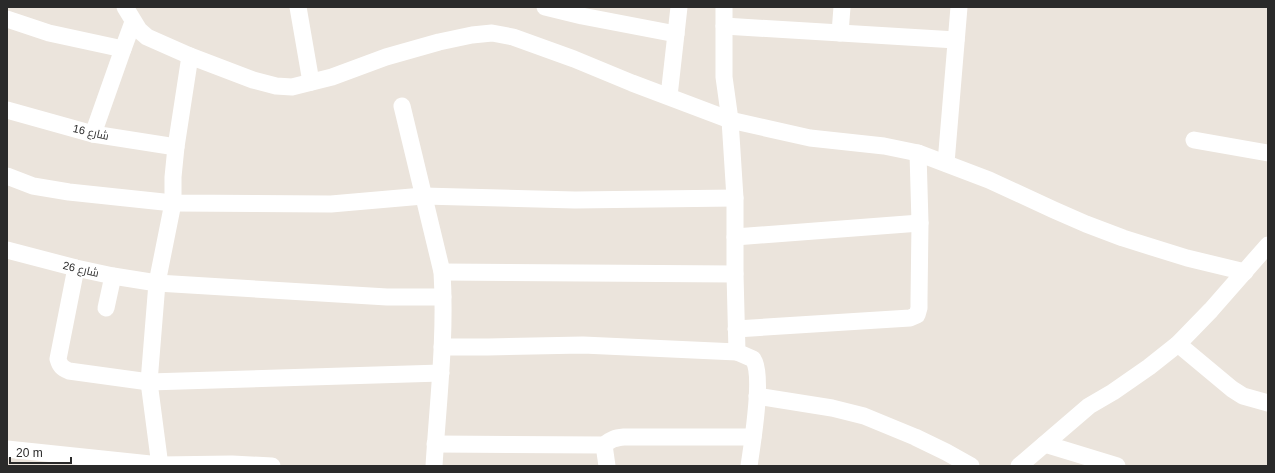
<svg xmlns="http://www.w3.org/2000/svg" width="1275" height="473" viewBox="0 0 1275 473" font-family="Arial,Cairo,sans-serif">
	<rect width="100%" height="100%" fill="#ebe4dc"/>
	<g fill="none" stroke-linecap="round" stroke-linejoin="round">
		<!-- street -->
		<g stroke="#fff" stroke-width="17">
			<polyline points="125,7 139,30 147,37 190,56"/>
			<polyline points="298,7 311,82"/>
			<polyline points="545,7 582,16 676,34"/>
			<path d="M724,7V77L730,120L735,198V274L737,352L753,359C764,375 752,445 749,466"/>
			<polyline points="7,19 49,33 123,49"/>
			<polyline points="724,26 956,40"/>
			<polyline points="840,33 842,7"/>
			<polyline points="669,96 679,7"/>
			<path d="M402,106L442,272C446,337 438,401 434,466"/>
			<polyline points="7,110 93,134 176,147"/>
			<polyline points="93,134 123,49 133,22"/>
			<polyline points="1194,140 1268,153"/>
			<polyline points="946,163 959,7"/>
			<polyline points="7,176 33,186 69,192 173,203 331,204 423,196 575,200 735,198"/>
			<polyline points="735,237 920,223"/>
			<polyline points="7,250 76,268 113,276 157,283 387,297 443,297"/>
			<path d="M76,268L58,359C60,366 62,368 69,371L149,382L441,373"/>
			<polyline points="442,272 735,274"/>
			<polyline points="106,308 113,276"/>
			<polyline points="736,329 910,318 917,315 919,308 919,300 920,223 918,153"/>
			<polyline points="1178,344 1232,389 1243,396 1268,403"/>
			<polyline points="442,347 488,347 583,345 737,352"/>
			<polyline points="757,396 832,408 864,416 915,437 946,452 971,466"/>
			<polyline points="435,444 604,445 607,466"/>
			<polyline points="1045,444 1117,466"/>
			<path d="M604,445C611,439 615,438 624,437H753"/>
			<polyline points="7,449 160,465 232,464 272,466"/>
			<polyline points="160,466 149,382 157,283 173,203 173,177 176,147 190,56 253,80 276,86 292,87 332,77 386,57 439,42 472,35 492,33 513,37 574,59 632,83 730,120 810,138 884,146 918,153 989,180 1054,210 1086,224 1123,238 1187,258 1245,272"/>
			<polyline points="1019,466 1089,406 1113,392 1149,367 1178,344 1211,310 1268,245"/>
		</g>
	</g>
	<g text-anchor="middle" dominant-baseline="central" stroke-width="3.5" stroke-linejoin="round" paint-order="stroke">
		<!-- street labels -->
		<g font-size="11" fill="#2a2a2a" stroke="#fff">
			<text transform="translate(91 132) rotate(13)">شارع 16</text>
			<text transform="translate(81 269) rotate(13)">شارع 26</text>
		</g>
	</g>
	<!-- border -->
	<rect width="1275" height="473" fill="none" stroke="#2a2a2a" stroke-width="16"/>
	<!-- scale -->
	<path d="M10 457v6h61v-6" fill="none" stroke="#2a2a2a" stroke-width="2"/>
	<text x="16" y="457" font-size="12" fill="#2a2a2a" stroke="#ffffff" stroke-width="3" paint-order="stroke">20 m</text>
</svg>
